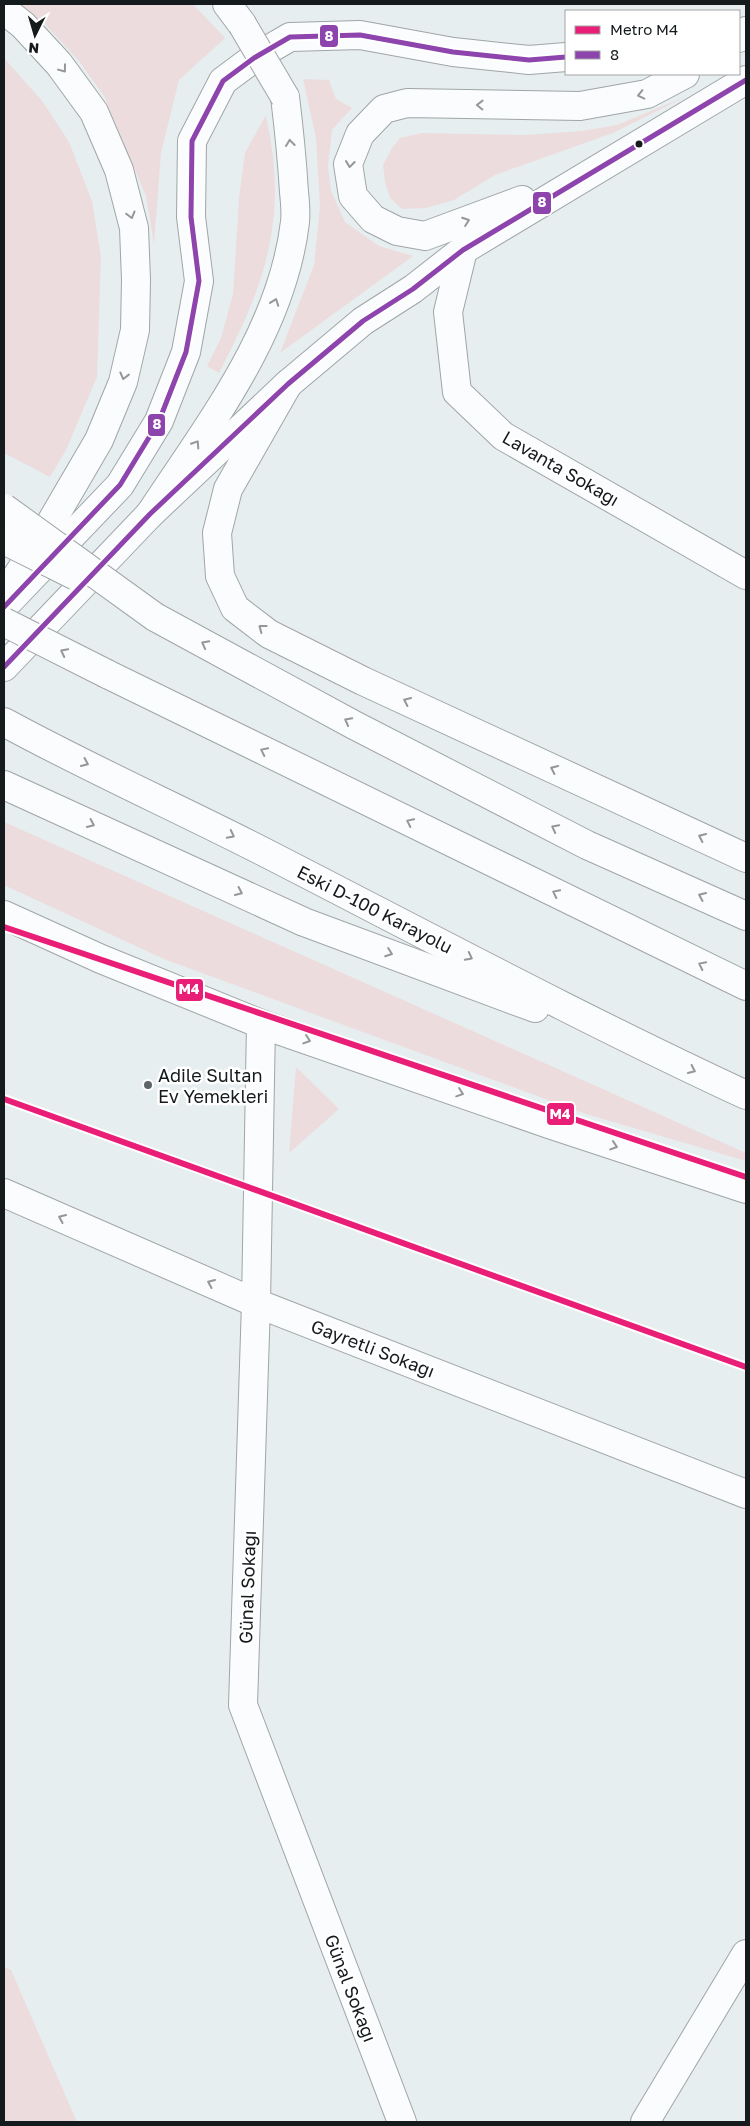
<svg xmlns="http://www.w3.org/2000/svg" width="750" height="2126" viewBox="0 0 750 2126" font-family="'Golos Text',sans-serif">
	<rect width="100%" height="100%" fill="#e6eef0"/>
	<!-- green -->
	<g fill="#eddcdd">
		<polygon points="21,4 193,4 225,38 179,80 161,153 154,244 146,196 104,96 79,61 44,23"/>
		<polygon points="4,58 43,102 69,142 92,201 101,257 97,377 66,450 50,477 4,453"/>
		<polygon points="303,79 329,80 336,99 352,108 332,130 328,167 331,191 345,222 379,246 413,256 280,353 314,265 320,206 316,138"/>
		<polygon points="687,96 613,133 495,175 454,200 426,208 402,209 390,198 385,182 383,165 392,148 400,138 422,133 525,135 582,131 617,125"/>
		<path d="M266,115C269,132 273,150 274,168C280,247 254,305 219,373L207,366L221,338L233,294L239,198L245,153Z"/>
		<polygon points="4,822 746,1153 746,1161 586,1114 164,959 4,885"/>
		<polygon points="296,1067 339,1109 289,1153"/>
		<polygon points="4,1967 11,1970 77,2122 4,2122"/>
	</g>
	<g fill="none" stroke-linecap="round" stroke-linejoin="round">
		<!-- minor casing -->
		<g stroke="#a0a5a7" stroke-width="30">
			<g id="minor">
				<polyline points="463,250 448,312 457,392 503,436 746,575"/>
				<polyline points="261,1024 256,1303 243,1705 402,2122"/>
				<polyline points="4,1193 256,1303 746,1494"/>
				<polyline points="645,2122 746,1954"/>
			</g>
		</g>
		<!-- major casing -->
		<g stroke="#a0a5a7" stroke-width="30">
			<g id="major">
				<polyline points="739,38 746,31"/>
				<polyline points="522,200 425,236 397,231 373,219 353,196 348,164 360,134 384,109 407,103 580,106 647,94 685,74"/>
				<polyline points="9,601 120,485 159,421 186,352 199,281 191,217 192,141 223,81 254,58 290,37 360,35 453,52 529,60 566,57"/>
				<polyline points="4,667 150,514 288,384 363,321 413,289 463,250 746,80"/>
			</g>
		</g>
		<!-- highway casing -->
		<g stroke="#a0a5a7" stroke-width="30">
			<g id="highway">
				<polyline points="227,4 242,24"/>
				<polyline points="4,10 23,25 59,64 94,112 119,170 134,228 136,280 135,330 123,382 99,440 43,536 4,596"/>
				<polyline points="288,384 228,489 217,533 220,576 235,608 269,634 363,681 746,858"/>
				<path d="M150,514C209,424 282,332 295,222C296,212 295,201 294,192C292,160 289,129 285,97"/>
				<polyline points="155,617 354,725 587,845 746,916"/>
				<polyline points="107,674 746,986"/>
				<path d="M4,722C88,768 176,807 262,851C422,933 582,1019 746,1095"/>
				<polyline points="4,785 304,922 535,1008"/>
				<polyline points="4,915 101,959 261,1024 549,1124 746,1189"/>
			</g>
		</g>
		<!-- minor -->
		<use href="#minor" stroke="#fbfcfd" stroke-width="28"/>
		<!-- major -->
		<use href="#major" stroke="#fbfcfd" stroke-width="28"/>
		<!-- highway -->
		<use href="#highway" stroke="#fbfcfd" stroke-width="28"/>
		<!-- highway-bridge casing -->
		<g stroke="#a0a5a7" stroke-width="30" stroke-linecap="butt">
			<g id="highway-bridge">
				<polyline points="242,24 285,97"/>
				<polyline points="4,508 155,617"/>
				<polyline points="4,540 76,576"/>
				<polyline points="4,622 107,674"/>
			</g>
		</g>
		<!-- highway-bridge -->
		<use href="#highway-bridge" stroke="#fbfcfd" stroke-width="28"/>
		<!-- bus-1 casing -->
		<g stroke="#fff" stroke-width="9">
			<g id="bus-1">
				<polyline points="4,607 120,485 159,421 186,352 199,281 191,217 192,141 223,81 254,58 290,37 360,35 453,52 529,60 566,57"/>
				<polyline points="4,667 150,514 288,384 363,321 413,289 463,250 746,80"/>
			</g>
		</g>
		<!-- bus-1 -->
		<use href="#bus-1" stroke="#8e44ad" stroke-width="5"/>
		<!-- metro-1 casing -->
		<g stroke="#fff" stroke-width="10">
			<g id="metro-1">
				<polyline points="4,927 746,1177"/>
				<polyline points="4,1099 746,1367"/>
			</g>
		</g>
		<!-- metro-1 -->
		<use href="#metro-1" stroke="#e91e76" stroke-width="6"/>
	</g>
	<!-- one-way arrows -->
	<defs><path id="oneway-chevron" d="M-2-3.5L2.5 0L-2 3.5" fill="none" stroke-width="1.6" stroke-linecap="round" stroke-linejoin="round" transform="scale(1.25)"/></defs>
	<g stroke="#949798">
		<use href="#oneway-chevron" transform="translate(63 69) rotate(53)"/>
		<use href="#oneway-chevron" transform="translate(641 95) rotate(167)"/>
		<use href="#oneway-chevron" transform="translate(480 105) rotate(-179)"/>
		<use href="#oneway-chevron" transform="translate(290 143) rotate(-97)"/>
		<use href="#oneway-chevron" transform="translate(350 164) rotate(97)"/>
		<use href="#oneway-chevron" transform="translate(131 215) rotate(75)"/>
		<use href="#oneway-chevron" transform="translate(466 221) rotate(-20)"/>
		<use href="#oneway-chevron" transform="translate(275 302) rotate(-70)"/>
		<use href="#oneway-chevron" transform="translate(124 376) rotate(104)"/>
		<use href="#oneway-chevron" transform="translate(196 444) rotate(-57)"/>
		<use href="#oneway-chevron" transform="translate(262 628) rotate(-143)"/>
		<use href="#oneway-chevron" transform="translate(205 644) rotate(-152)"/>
		<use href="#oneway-chevron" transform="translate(64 652) rotate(-153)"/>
		<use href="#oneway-chevron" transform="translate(407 701) rotate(-155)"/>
		<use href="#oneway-chevron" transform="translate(348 721) rotate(-152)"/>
		<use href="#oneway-chevron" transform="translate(264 751) rotate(-154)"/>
		<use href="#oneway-chevron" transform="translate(85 763) rotate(25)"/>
		<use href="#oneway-chevron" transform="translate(554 769) rotate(-155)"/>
		<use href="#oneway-chevron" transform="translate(410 822) rotate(-154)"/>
		<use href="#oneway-chevron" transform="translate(91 824) rotate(25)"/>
		<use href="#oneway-chevron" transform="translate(555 828) rotate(-153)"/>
		<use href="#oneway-chevron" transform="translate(231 835) rotate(27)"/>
		<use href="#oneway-chevron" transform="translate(702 837) rotate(-155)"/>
		<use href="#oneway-chevron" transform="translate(239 892) rotate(25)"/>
		<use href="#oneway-chevron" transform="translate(556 893) rotate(-154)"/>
		<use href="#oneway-chevron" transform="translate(702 896) rotate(-156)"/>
		<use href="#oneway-chevron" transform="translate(389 953) rotate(20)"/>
		<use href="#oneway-chevron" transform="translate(469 957) rotate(27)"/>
		<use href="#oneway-chevron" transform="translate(702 965) rotate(-154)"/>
		<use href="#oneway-chevron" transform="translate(307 1040) rotate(19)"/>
		<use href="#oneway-chevron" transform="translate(692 1070) rotate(25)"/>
		<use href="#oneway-chevron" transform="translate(460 1093) rotate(19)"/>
		<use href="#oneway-chevron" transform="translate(614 1146) rotate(18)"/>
		<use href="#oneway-chevron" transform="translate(62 1218) rotate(-156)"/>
		<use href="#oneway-chevron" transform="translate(211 1283) rotate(-156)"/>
	</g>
	<!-- markers -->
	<circle fill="#151b1c" stroke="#fff" stroke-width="2" cx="639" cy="144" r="4.5"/>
	<circle fill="#5e6566" stroke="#fff" stroke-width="2" cx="148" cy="1085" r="5"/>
	<g text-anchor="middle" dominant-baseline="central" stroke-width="5" stroke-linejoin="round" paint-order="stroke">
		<!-- street labels -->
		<g font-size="18" fill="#151b1c" stroke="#fff">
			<text transform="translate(561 468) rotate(30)">Lavanta Sokağı</text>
			<text transform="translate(375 909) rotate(27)">Eski D-100 Karayolu</text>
			<text transform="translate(373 1348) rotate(21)">Gayretli Sokağı</text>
			<text transform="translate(247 1587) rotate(-88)">Günal Sokağı</text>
			<text transform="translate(351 1988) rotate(69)">Günal Sokağı</text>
		</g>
		<!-- poi labels -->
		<g font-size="18" fill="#151b1c" stroke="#fff" text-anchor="start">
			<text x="158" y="1075">Adile Sultan<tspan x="158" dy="21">Ev Yemekleri</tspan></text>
		</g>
	</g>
	<g stroke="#fff" stroke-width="2">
		<rect x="319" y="24" width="20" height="24" rx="5" fill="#8e44ad"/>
		<rect x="532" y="191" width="20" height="24" rx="5" fill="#8e44ad"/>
		<rect x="147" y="413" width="19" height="24" rx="5" fill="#8e44ad"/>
		<rect x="175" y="978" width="29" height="24" rx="5" fill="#e91e76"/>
		<rect x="546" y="1102" width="29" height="24" rx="5" fill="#e91e76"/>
	</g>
	<g font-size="14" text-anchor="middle" font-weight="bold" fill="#fff">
		<text x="329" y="41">8</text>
		<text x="542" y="207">8</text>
		<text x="157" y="429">8</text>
		<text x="189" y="994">M4</text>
		<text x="560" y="1119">M4</text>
	</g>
	<!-- border -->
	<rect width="750" height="2126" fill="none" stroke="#151b1c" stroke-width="10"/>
	<!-- legend -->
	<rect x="565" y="10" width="175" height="65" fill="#ffffff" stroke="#a1a4a4"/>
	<rect x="575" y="26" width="25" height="8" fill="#e91e76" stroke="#a1a4a4"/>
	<text x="610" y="35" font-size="15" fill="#151b1c">Metro M4</text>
	<rect x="575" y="51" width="25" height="8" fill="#8e44ad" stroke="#a1a4a4"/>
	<text x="610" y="60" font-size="15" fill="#151b1c">8</text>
	<!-- north arrow -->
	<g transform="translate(35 35) rotate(185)" stroke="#ffffff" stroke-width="4" paint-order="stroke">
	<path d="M0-4L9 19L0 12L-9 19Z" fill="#151b1c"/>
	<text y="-8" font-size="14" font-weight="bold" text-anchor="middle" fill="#151b1c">N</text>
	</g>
</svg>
